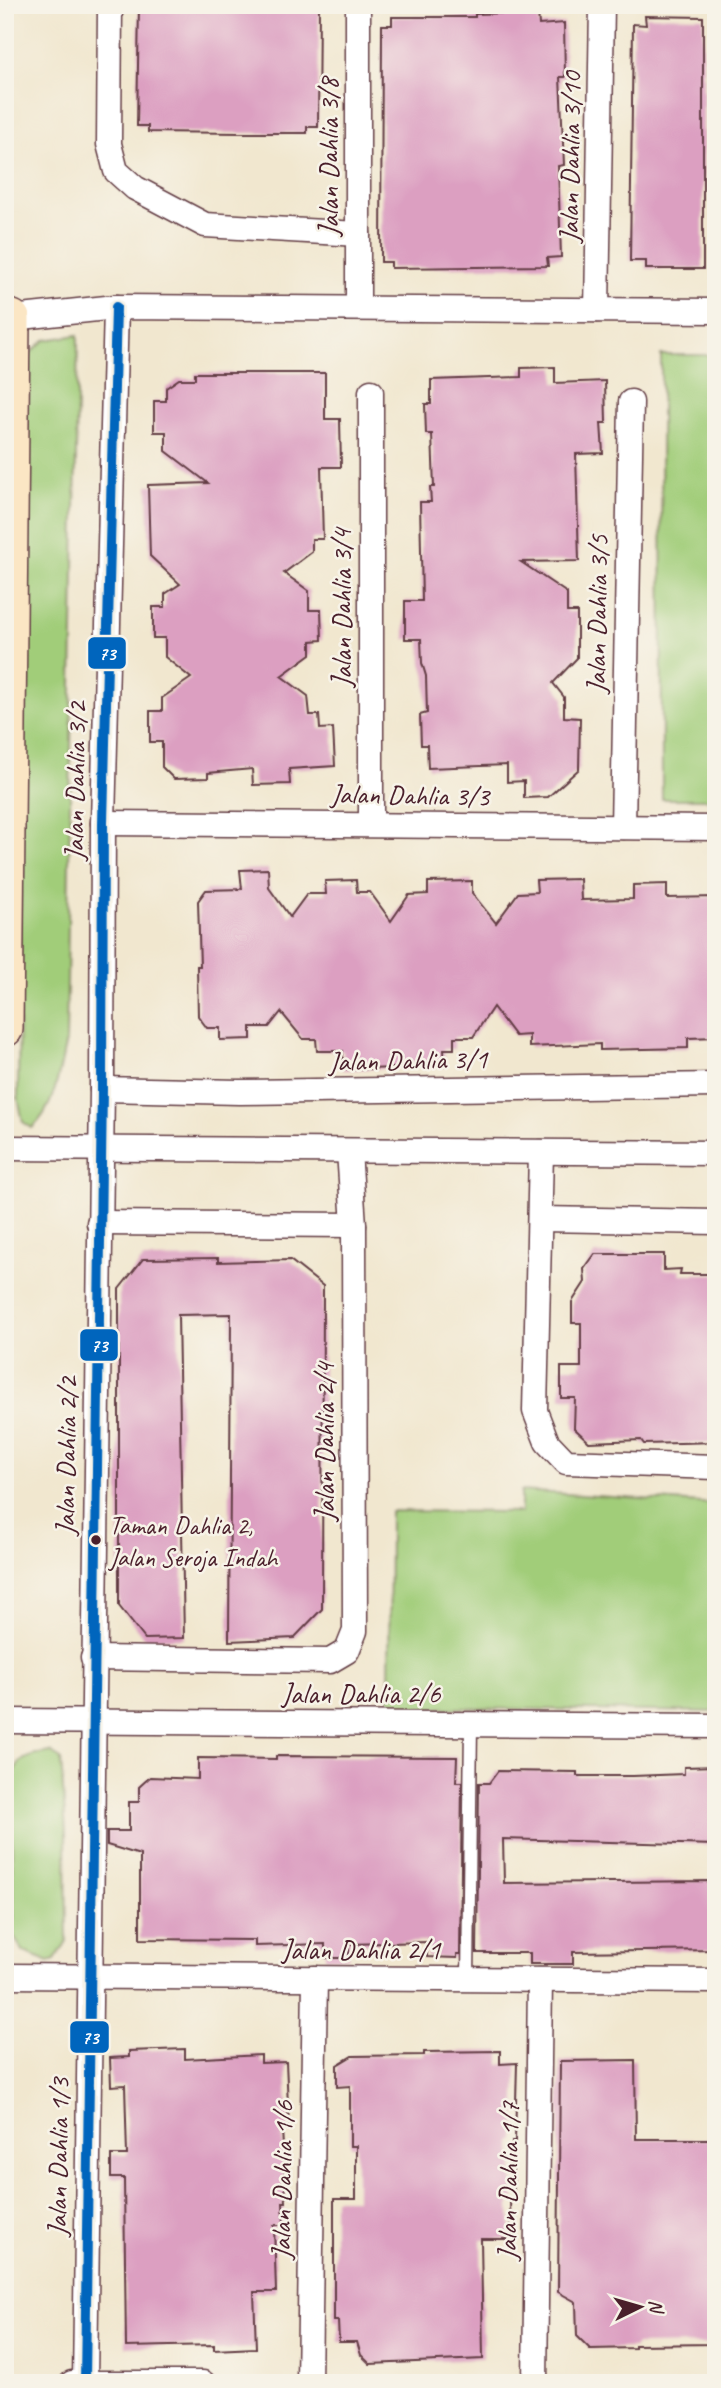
<svg xmlns="http://www.w3.org/2000/svg" width="721" height="2388" viewBox="0 0 721 2388" font-family="Caveat,sans-serif">
	<rect width="100%" height="100%" fill="#f7f3e8"/>
	<filter id="ink" filterUnits="userSpaceOnUse"><feTurbulence type="fractalNoise" baseFrequency=".0143" numOctaves="2"/><feDisplacementMap in="SourceGraphic" scale="14" xChannelSelector="R" yChannelSelector="G"/><feConvolveMatrix kernelMatrix="1 2 1 2 8 2 1 2 1" color-interpolation-filters="sRGB"/></filter>
	<filter id="wash" filterUnits="userSpaceOnUse"><feTurbulence type="fractalNoise" baseFrequency=".00686" numOctaves="4" result="noise"/><feDisplacementMap in="SourceGraphic" scale="28" xChannelSelector="R" yChannelSelector="G"/><feGaussianBlur stdDeviation="1.57" result="paint"/><feColorMatrix in="noise" values="0 0 0 0 0 0 0 0 0 0 0 0 0 0 0 0 0 1.4 0 .05"/><feComposite in="paint" operator="in"/></filter>
	<g filter="url(#wash)">
		<rect width="100%" height="100%" fill="#f1e7cf"/>
		<!-- green -->
		<g fill="#a1cd79" stroke="#767652" stroke-width="2">
			<path d="M78,335L66,1041C59,1070 56,1107 32,1128L23,1122L18,1098L25,406L30,353L45,340Z"/>
			<polygon points="661,355 716,355 716,799 662,799"/>
			<polygon points="521,1491 716,1504 716,1712 389,1707 390,1511 521,1512"/>
			<path d="M50,1752L61,1759L66,1834L67,1941L55,1960L49,1962L24,1952L13,1936L11,1778C19,1756 29,1756 50,1752Z"/>
		</g>
		<g id="blocks">
			<!-- building -->
			<g fill="#dc9fc1">
				<polygon points="139,5 319,5 318,127 307,127 307,133 242,133 148,132 148,126 137,126"/>
				<polygon points="538,12 539,25 564,23 565,77 560,77 564,165 558,166 561,257 547,258 548,266 391,268 391,262 381,262 382,25 392,25 392,17 475,17 475,14"/>
				<polygon points="645,16 703,17 703,269 646,269 646,261 630,261 633,24 646,25"/>
				<polygon points="555,367 555,383 605,381 606,423 601,423 603,453 576,454 579,561 521,562 567,593 567,612 577,612 577,658 553,683 564,697 564,717 580,718 579,769 548,797 524,798 524,781 507,782 507,765 428,768 427,745 421,745 420,715 427,713 426,676 422,663 421,639 405,639 405,601 422,601 420,502 431,502 430,487 434,487 432,434 426,434 425,404 431,404 431,380 521,377 521,368"/>
				<polygon points="195,373 325,373 325,419 340,419 341,467 321,467 323,539 312,539 312,552 284,573 309,591 309,610 321,610 322,640 311,641 311,654 281,676 308,696 310,715 319,715 320,729 333,728 335,766 289,769 290,784 253,785 252,769 208,773 208,778 174,779 162,767 162,742 150,742 150,711 162,711 162,698 191,678 165,657 165,638 153,638 153,607 165,607 165,594 180,584 150,556 148,485 208,483 166,451 166,432 154,432 154,401 166,401 166,388 179,379 195,379"/>
				<polygon points="268,869 269,888 290,917 307,894 326,894 325,881 356,880 357,892 370,892 391,921 409,895 428,894 428,882 472,881 472,893 496,923 518,893 537,892 536,880 580,879 581,900 633,899 633,885 667,884 667,898 716,897 716,1037 688,1038 688,1048 600,1050 600,1044 529,1047 529,1035 515,1036 493,1007 473,1037 454,1037 454,1049 444,1049 445,1066 343,1070 343,1051 317,1051 316,1039 303,1039 281,1012 269,1027 251,1027 251,1039 220,1040 220,1028 207,1028 198,1016 197,966 200,966 198,901 206,890 242,889 240,870"/>
				<polygon points="595,1254 664,1254 664,1270 681,1269 680,1274 716,1274 716,1442 644,1444 641,1440 589,1442 574,1428 575,1398 561,1398 561,1367 581,1367 581,1323 572,1323 572,1302 585,1282 584,1269"/>
				<polygon points="218,1258 218,1262 290,1260 323,1286 322,1609 294,1638 229,1641 231,1314 178,1315 184,1638 145,1639 119,1606 119,1289 143,1259"/>
				<polygon points="276,1756 457,1757 456,1782 462,1782 460,1954 457,1954 457,1958 427,1957 427,1942 349,1944 349,1958 325,1958 325,1944 255,1946 255,1940 140,1939 140,1855 107,1845 107,1831 129,1831 129,1802 139,1802 139,1787 150,1777 198,1779 198,1758 276,1759"/>
				<polygon points="716,1766 716,1845 503,1839 504,1883 716,1881 716,1950 573,1952 573,1964 530,1964 530,1953 477,1953 479,1783 489,1783 498,1771 577,1772 577,1776 633,1776 684,1774 684,1767"/>
				<polygon points="185,2049 185,2059 261,2055 261,2063 286,2062 289,2128 282,2129 286,2202 283,2202 284,2225 274,2225 276,2292 254,2292 256,2348 214,2350 214,2345 126,2347 124,2178 111,2178 111,2155 127,2155 125,2085 111,2086 110,2058 129,2057 129,2051"/>
				<polygon points="500,2051 500,2064 517,2063 515,2141 512,2141 514,2200 510,2200 511,2239 481,2239 483,2359 370,2364 361,2355 357,2342 339,2342 338,2321 334,2321 334,2199 356,2199 356,2146 350,2146 350,2086 337,2087 337,2065 352,2056 424,2055 424,2052"/>
				<polygon points="635,2060 636,2139 716,2139 716,2344 635,2345 635,2348 590,2349 577,2336 576,2302 558,2292 560,2061"/>
			</g>
		</g>
	</g>
	<g filter="url(#ink)">
		<use href="#blocks" fill-opacity="0" stroke="#633d44" stroke-width="2"/>
		<g fill="none" stroke-linecap="round" stroke-linejoin="round">
			<!-- lane casing -->
			<g stroke="#633d44" stroke-width="15">
				<polyline id="lane" points="468,1980 471,1724"/>
			</g>
			<!-- street casing -->
			<g stroke="#633d44" stroke-width="27">
				<g id="street">
					<polyline points="110,5 109,144 116,171 135,188 205,225 358,234"/>
					<polyline points="358,5 358,308"/>
					<polyline points="597,310 602,5"/>
					<polyline points="12,318 116,307 716,311"/>
					<polyline points="103,823 716,828"/>
					<polyline points="371,824 371,392"/>
					<polyline points="623,827 631,402"/>
					<polyline points="102,1089 239,1092 716,1085"/>
					<polyline points="5,1148 716,1153"/>
					<polyline points="541,1152 535,1411 547,1442 566,1462 716,1467"/>
					<polyline points="540,1219 716,1222"/>
					<polyline points="99,1223 354,1225"/>
					<polyline points="93,1658 330,1661 347,1651 355,1631 354,1225 349,1151"/>
					<polyline points="5,1721 716,1726"/>
					<polyline points="5,1976 716,1981"/>
					<polyline points="72,2383 203,2383"/>
					<polyline points="85,2383 102,1089 103,823 116,307"/>
					<polyline points="309,2383 315,1978"/>
					<polyline points="535,2383 540,1980"/>
				</g>
			</g>
			<!-- secondary casing -->
			<g stroke="#633d44" stroke-width="38">
				<polyline id="secondary" points="5,318 12,318 5,1029"/>
			</g>
			<!-- lane -->
			<use href="#lane" stroke="#fff" stroke-width="12"/>
			<!-- street -->
			<use href="#street" stroke="#fff" stroke-width="24"/>
			<!-- secondary -->
			<use href="#secondary" stroke="#fbe6c4" stroke-width="35"/>
			<!-- bus-1 casing -->
			<g stroke="#f7f3e8" stroke-width="16">
				<polyline id="bus-1" points="85,2383 102,1089 103,823 116,307"/>
			</g>
			<!-- bus-1 -->
			<use href="#bus-1" stroke="#0065bd" stroke-width="10"/>
		</g>
	</g>
	<!-- markers -->
	<circle fill="#4a1f2b" stroke="#f7f3e8" stroke-width="2.5" cx="96" cy="1540" r="6"/>
	<g text-anchor="middle" dominant-baseline="central" stroke-width="5" stroke-linejoin="round" paint-order="stroke">
		<!-- bus labels -->
		<g font-size="26" fill="#4a1f2b" stroke="#f7f3e8" text-anchor="start">
			<text x="109" y="1525">Taman Dahlia 2,<tspan x="109" dy="32">Jalan Seroja Indah</tspan></text>
		</g>
		<!-- street labels -->
		<g font-size="28" fill="#4a1f2b" stroke="#f7f3e8">
			<text transform="translate(328 157) rotate(-90)">Jalan Dahlia 3/8</text>
			<text transform="translate(570 157) rotate(-89)">Jalan Dahlia 3/10</text>
			<text transform="translate(341 608) rotate(-90)">Jalan Dahlia 3/4</text>
			<text transform="translate(597 614) rotate(-89)">Jalan Dahlia 3/5</text>
			<text transform="translate(75 781) rotate(-89)">Jalan Dahlia 3/2</text>
			<text transform="translate(410 795) rotate(1)">Jalan Dahlia 3/3</text>
			<text transform="translate(408 1060) rotate(-1)">Jalan Dahlia 3/1</text>
			<text transform="translate(324 1442) rotate(-90)">Jalan Dahlia 2/4</text>
			<text transform="translate(66 1456) rotate(-89)">Jalan Dahlia 2/2</text>
			<text x="361" y="1693">Jalan Dahlia 2/6</text>
			<text x="361" y="1949">Jalan Dahlia 2/1</text>
			<text transform="translate(58 2157) rotate(-89)">Jalan Dahlia 1/3</text>
			<text transform="translate(282 2180) rotate(-89)">Jalan Dahlia 1/6</text>
			<text transform="translate(508 2181) rotate(-89)">Jalan Dahlia 1/7</text>
		</g>
	</g>
	<g stroke="#f7f3e8" stroke-width="2.5">
		<rect x="87" y="636" width="40" height="34" rx="7" fill="#0065bd"/>
		<rect x="79" y="1328" width="40" height="34" rx="7" fill="#0065bd"/>
		<rect x="69" y="2020" width="41" height="34" rx="7" fill="#0065bd"/>
	</g>
	<g font-size="19" text-anchor="middle" font-weight="bold" fill="#fff">
		<text x="107" y="660">73</text>
		<text x="99" y="1352">73</text>
		<text x="90" y="2044">73</text>
	</g>
	<!-- margin -->
	<rect width="721" height="2388" fill="none" stroke="#f7f3e8" stroke-width="28"/>
	<!-- north arrow -->
	<g transform="translate(640 2307) rotate(85)" stroke="#f7f3e8" stroke-width="5" paint-order="stroke">
	<path d="M0-5L12 26L0 18L-12 26Z" fill="#4a1f2b"/>
	<text y="-10" font-size="19" font-weight="bold" text-anchor="middle" fill="#4a1f2b">N</text>
	</g>
</svg>
